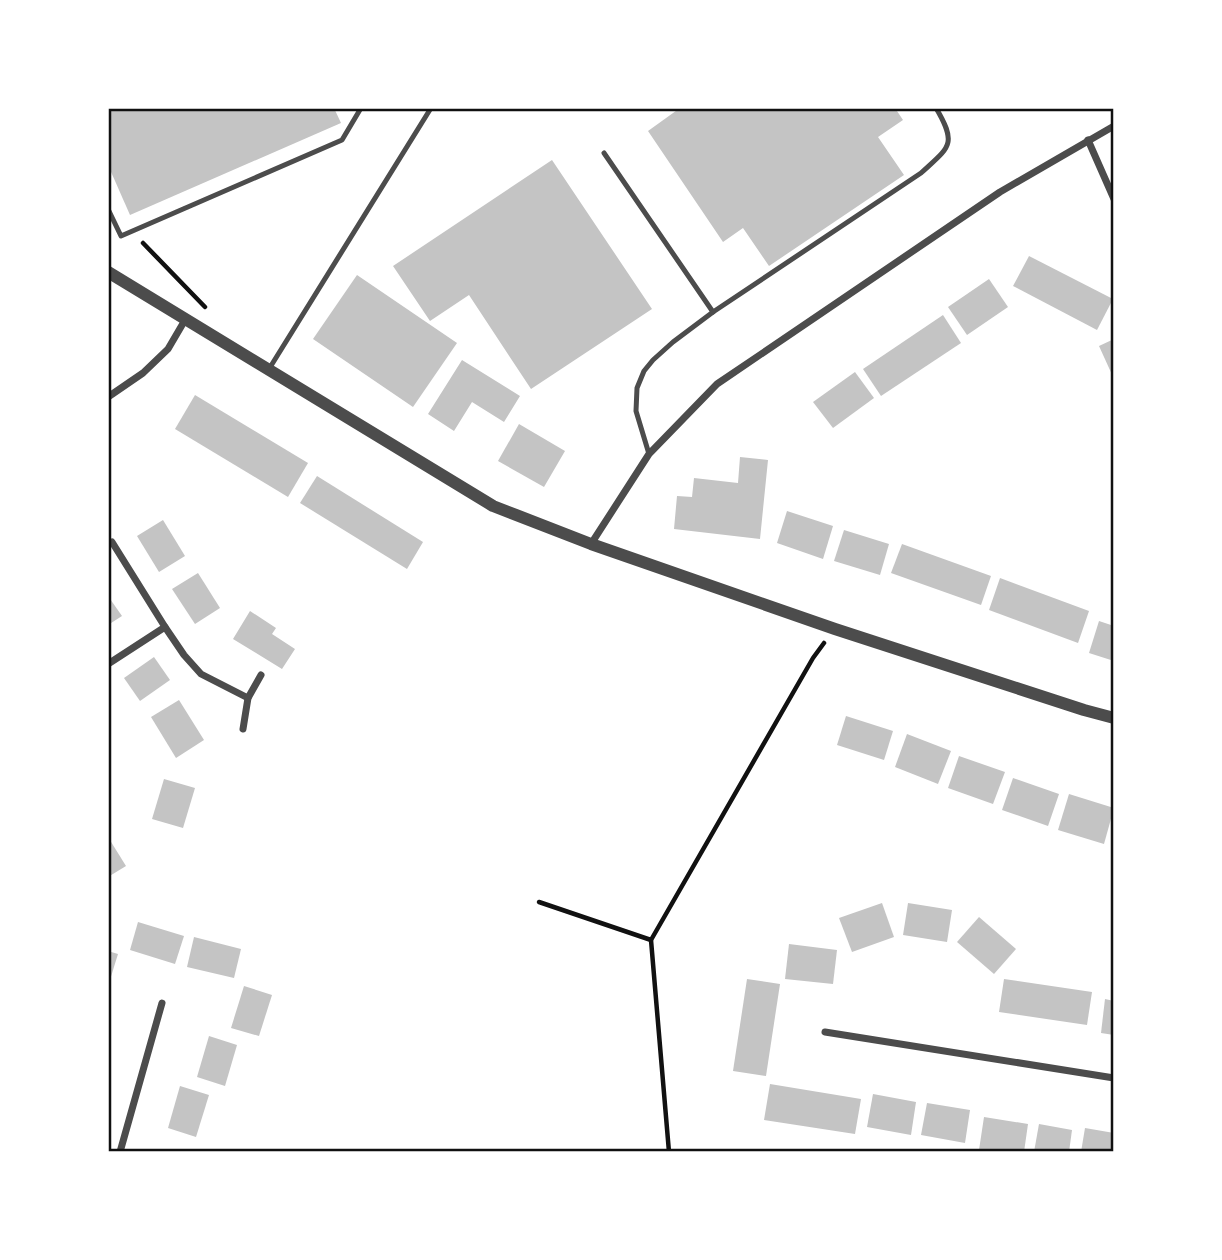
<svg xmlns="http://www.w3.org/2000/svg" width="1222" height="1260" viewBox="0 0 1222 1260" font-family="Helvetica,sans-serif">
	<rect width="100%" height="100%" fill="#fff"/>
	<!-- building -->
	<g fill="#c4c4c4">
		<polygon points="108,108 334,108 341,123 130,215 108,165"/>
		<polygon points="680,108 895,108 903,120 878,137 904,175 769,266 743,228 723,242 648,131"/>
		<polygon points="552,160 652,309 531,389 469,295 430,321 393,266"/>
		<polygon points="1029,256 1113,299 1097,330 1013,286"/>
		<polygon points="357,275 457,343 413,407 313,339"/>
		<polygon points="989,279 1008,307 967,335 948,307"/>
		<polygon points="943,315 961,343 881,396 863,369"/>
		<polygon points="1114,339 1114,379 1099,346"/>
		<polygon points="462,360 520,396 504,422 472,402 454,431 428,414"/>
		<polygon points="855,372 874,398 833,428 813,402"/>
		<polygon points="195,395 308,463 288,497 175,429"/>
		<polygon points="519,424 565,451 544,487 498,461"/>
		<polygon points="740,457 768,460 760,539 674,529 677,496 692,497 694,478 738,483"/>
		<polygon points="317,476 423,542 407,569 300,503"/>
		<polygon points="787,511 833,526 823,559 777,543"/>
		<polygon points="163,520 185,556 159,572 137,536"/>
		<polygon points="844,530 889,544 880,575 834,561"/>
		<polygon points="902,544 991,576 981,605 891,573"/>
		<polygon points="198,573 220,608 195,624 172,589"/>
		<polygon points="1000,578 1089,611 1078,643 989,610"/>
		<polygon points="108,596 122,616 108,625"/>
		<polygon points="250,611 276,628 272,634 295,649 282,669 233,639"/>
		<polygon points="1099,621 1114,626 1114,661 1089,653"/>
		<polygon points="154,657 170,680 140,701 124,678"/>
		<polygon points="179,700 204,740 176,758 151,717"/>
		<polygon points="846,716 893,731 884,760 837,745"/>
		<polygon points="907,734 951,751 938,784 895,767"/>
		<polygon points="959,756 1005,772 993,804 948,788"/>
		<polygon points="1013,778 1059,794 1048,826 1002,810"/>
		<polygon points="164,779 195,788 183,828 152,819"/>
		<polygon points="1069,794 1114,808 1104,844 1058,830"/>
		<polygon points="108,837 126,866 108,877"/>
		<polygon points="882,903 894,937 852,952 839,918"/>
		<polygon points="908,903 952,910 947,942 903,935"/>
		<polygon points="979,917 1016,949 994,974 957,942"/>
		<polygon points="138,922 184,936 175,964 130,950"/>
		<polygon points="194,937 241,949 234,978 187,967"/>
		<polygon points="789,944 837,950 833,984 785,979"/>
		<polygon points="108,951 118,954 109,983 108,983"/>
		<polygon points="747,979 780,984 766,1076 733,1071"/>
		<polygon points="1004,979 1092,992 1087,1025 999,1012"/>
		<polygon points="244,986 272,995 259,1036 231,1028"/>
		<polygon points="1105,999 1114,1001 1114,1035 1101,1033"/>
		<polygon points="209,1036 237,1045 225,1086 197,1077"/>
		<polygon points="770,1084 861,1099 855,1134 764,1120"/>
		<polygon points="180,1086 209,1095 196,1137 168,1128"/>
		<polygon points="873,1094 916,1102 911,1135 867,1127"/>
		<polygon points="927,1103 970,1110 965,1143 921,1135"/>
		<polygon points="984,1117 1028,1124 1024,1152 989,1152 979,1150"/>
		<polygon points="1039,1124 1072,1130 1069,1152 1034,1152"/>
		<polygon points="1085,1128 1114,1133 1114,1152 1081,1152"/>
	</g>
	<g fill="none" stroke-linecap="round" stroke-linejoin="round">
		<!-- path -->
		<g stroke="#111" stroke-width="4.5">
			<polyline points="143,243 205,307"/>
			<polyline points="539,902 651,940"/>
			<polyline points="669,1152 651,940 813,658 824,643"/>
		</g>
		<!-- service -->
		<g stroke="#4c4c4c" stroke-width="5">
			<polyline points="604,153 713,312"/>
			<polyline points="108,209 121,236 342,140 361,108"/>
			<polyline points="269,369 431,108"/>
			<path d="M649,454L636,411L637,388L644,371L653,360L673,342L713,312L921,173C949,147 958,145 936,108"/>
		</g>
		<!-- minor -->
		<g stroke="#4c4c4c" stroke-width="7">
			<polyline points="1088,140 1114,199"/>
			<polyline points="108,397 143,373 168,349 185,320"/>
			<polyline points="591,544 649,454 717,384 1000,192 1114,126"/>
			<polyline points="165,627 184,655 201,674 248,698"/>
			<polyline points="108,664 165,627 112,542"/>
			<polyline points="243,729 248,698 261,675"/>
			<polyline points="825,1032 1114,1078"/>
			<polyline points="120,1152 162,1003"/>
		</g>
		<!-- tertiary -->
		<polyline stroke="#4c4c4c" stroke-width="12" points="108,272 493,506 591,544 835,629 1084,710 1114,718"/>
	</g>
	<!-- border -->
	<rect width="1222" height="1260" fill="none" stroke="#ffffff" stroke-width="220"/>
	<rect x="110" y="110" width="1002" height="1040" fill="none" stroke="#111" stroke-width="2.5"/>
</svg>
